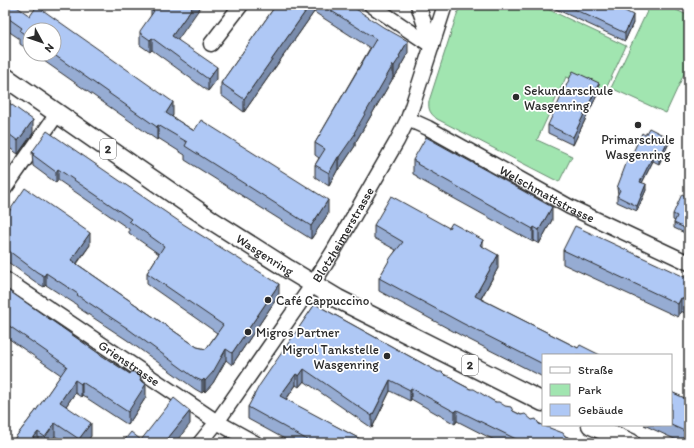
<svg xmlns="http://www.w3.org/2000/svg" width="694" height="448" viewBox="0 0 694 448" font-family="Itim,sans-serif">
	<rect width="100%" height="100%" fill="#fff"/>
	<filter id="ink" filterUnits="userSpaceOnUse"><feTurbulence type="fractalNoise" baseFrequency=".025" numOctaves="2"/><feDisplacementMap in="SourceGraphic" scale="8" xChannelSelector="R" yChannelSelector="G"/><feConvolveMatrix kernelMatrix="1 2 1 2 8 2 1 2 1" color-interpolation-filters="sRGB"/></filter>
	<g filter="url(#ink)">
		<!-- green -->
		<g fill="#a1e5b0" stroke="#66886e">
			<path d="M460,5H539L626,46L604,93L573,79L566,77L537,140L572,156L559,182L437,119C430,113 428,110 429,101Z"/>
			<polygon points="650,5 666,5 689,16 689,63 666,113 611,88"/>
		</g>
		<g fill="none" stroke-linecap="round" stroke-linejoin="round">
			<!-- minor casing -->
			<g stroke="#2b2b2b" stroke-width="17">
				<g id="minor">
					<polyline points="371,5 432,46"/>
					<polyline points="418,5 432,46"/>
					<polyline points="211,44 241,5"/>
					<path id="s1" d="M408,119L428,128L570,207L689,263"/>
					<polyline points="5,188 57,114"/>
					<path id="s2" d="M5,279L217,422L255,443"/>
					<path id="s3" d="M200,443L217,422L313,284L333,252L397,141L408,119L445,5"/>
				</g>
			</g>
			<!-- major casing -->
			<g stroke="#2b2b2b" stroke-width="21">
				<g id="major">
					<path id="s4" d="M5,77L211,220L288,269L338,299L543,402"/>
					<polyline points="591,425 631,443"/>
				</g>
			</g>
			<!-- minor -->
			<use href="#minor" stroke="#fff" stroke-width="14"/>
			<!-- major -->
			<use href="#major" stroke="#fff" stroke-width="18"/>
		</g>
		<!-- wall -->
		<g fill="#96acd3" stroke="#2b2b2b">
			<polygon points="5,5 173,115 172,117 328,214 311,239 185,160 185,155 158,138 157,140 34,54 54,54 30,30 30,51 20,44 20,39 5,29"/>
			<polygon points="154,5 178,40 217,79 208,91 152,50 150,52 140,45 140,33 151,16 151,9"/>
			<polygon points="276,5 350,5 408,53 400,67 400,69 394,78 393,78 355,143 355,146 339,170 338,169 329,186 315,177 315,165 319,158 315,155 315,143 370,48 314,12 244,112 221,95 221,83"/>
			<polygon points="547,5 613,5 633,23 625,41"/>
			<polygon points="689,87 689,101 687,100 687,92"/>
			<polygon points="599,91 573,145 548,133 548,125"/>
			<polygon points="5,100 33,133 18,154 5,145"/>
			<polygon points="645,135 669,143 659,164 653,161 642,183 646,190 637,211 617,202 617,196 618,194 617,188"/>
			<polygon points="32,152 279,295 232,365 226,360 213,383 205,392 204,391 202,393 195,389 127,340 77,307 77,305 46,285 44,287 37,283 5,260 5,215 90,245 77,264 197,347 206,349 217,333 147,284 147,273 159,254 129,233 129,229 58,180 56,183 33,166"/>
			<polygon points="413,160 552,220 539,244 534,241 533,242 417,178 417,176 413,174"/>
			<polygon points="689,198 689,235 674,228 674,223 675,221 673,220 673,214"/>
			<polygon points="374,225 483,247 498,268 481,299 578,348 600,355 543,355 543,377 462,336 379,291 379,278 396,250 374,238"/>
			<polygon points="563,250 689,279 689,315 681,311 678,317 563,264"/>
			<polygon points="5,288 101,355 141,381 146,397 128,425 82,395 81,397 75,393 66,406 91,436 86,443 66,443 55,436 49,443 11,443 35,412 61,375 5,336"/>
			<polygon points="315,304 438,372 445,375 455,381 513,411 574,440 581,443 500,443 457,421 455,424 411,399 410,401 390,391 372,428 304,381 299,387 296,385 286,400 360,439 368,443 292,443 248,419 248,407"/>
			<polygon points="671,392 689,400 689,443 683,443 644,425 671,425"/>
		</g>
		<!-- shaded-wall -->
		<g fill="#7a8cac" stroke="#2b2b2b">
			<polygon points="194,5 202,5 172,48 172,36"/>
			<polygon points="310,5 314,5 314,12 244,112 244,99"/>
			<polygon points="633,15 633,23 625,41 625,33"/>
			<polygon points="152,38 152,50 150,52 150,40"/>
			<polygon points="408,41 408,53 400,67 400,69 394,78 394,66 399,56"/>
			<polygon points="393,65 393,78 355,143 355,146 339,170 339,157"/>
			<polygon points="217,67 217,79 208,91 208,79"/>
			<polygon points="599,83 599,91 573,145 573,137"/>
			<polygon points="173,102 173,115 166,126 166,113"/>
			<polygon points="33,120 33,133 18,154 18,141"/>
			<polygon points="158,125 158,138 157,140 157,127"/>
			<polygon points="669,138 669,143 659,164 659,159"/>
			<polygon points="653,156 653,161 640,187 640,182"/>
			<polygon points="338,157 338,169 329,186 329,173"/>
			<polygon points="58,169 58,180 56,183 56,172"/>
			<polygon points="646,184 646,190 637,211 637,206"/>
			<polygon points="328,200 328,214 311,239 311,226"/>
			<polygon points="552,207 552,220 539,244 539,230"/>
			<polygon points="534,227 534,241 533,242 533,229"/>
			<polygon points="90,233 90,245 71,271 71,260"/>
			<polygon points="483,240 483,253 480,245"/>
			<polygon points="498,255 498,268 475,309 475,296"/>
			<polygon points="46,273 46,285 44,287 44,276"/>
			<polygon points="279,284 279,295 232,365 232,353"/>
			<polygon points="681,298 681,311 678,317 678,304"/>
			<polygon points="226,349 226,360 213,383 205,392 205,381"/>
			<polygon points="304,369 304,381 299,387 299,376"/>
			<polygon points="296,374 296,385 280,408 280,396"/>
			<polygon points="141,377 141,390 146,384 146,397 128,425 128,412"/>
			<polygon points="204,379 204,391 202,393 202,381"/>
			<polygon points="75,380 75,393 60,415 60,402"/>
			<polygon points="390,380 390,391 372,428 372,416"/>
			<polygon points="82,382 82,395 81,397 81,384"/>
			<polygon points="411,388 411,399 410,401 410,390"/>
			<polygon points="457,410 457,421 455,424 455,412"/>
			<polygon points="190,411 190,424 175,443 164,443"/>
			<polygon points="55,423 55,436 49,443 45,443 45,437"/>
			<polygon points="91,423 91,436 86,443 79,443 79,439"/>
			<polygon points="38,432 38,443 29,443"/>
		</g>
		<!-- building -->
		<g fill="#afc8f5" stroke="#2b2b2b">
			<polygon points="5,5 14,5 30,16 37,6 173,102 166,113 194,131 201,120 328,200 311,226 185,146 187,142 158,125 157,127 53,54 54,54 54,30 30,30 30,38 20,31 22,28 5,16"/>
			<polygon points="154,5 194,5 172,36 217,67 208,79 152,38 150,40 140,33 140,31 154,11 151,9"/>
			<polygon points="276,5 310,5 244,99 221,83"/>
			<polygon points="322,5 350,5 383,27 408,41 399,56 400,57 394,66 393,65 354,133 355,134 339,157 338,157 329,173 315,165 325,149 315,143 376,39"/>
			<polygon points="565,5 613,5 633,15 625,33"/>
			<polygon points="573,71 599,83 573,137 548,125"/>
			<polygon points="689,87 689,93 687,92"/>
			<polygon points="5,100 33,120 18,141 5,131"/>
			<polygon points="649,128 669,138 659,159 653,156 640,182 646,184 637,206 617,196 620,190 617,188 629,156 634,150 642,133 645,135"/>
			<polygon points="47,131 180,222 279,284 232,353 226,349 213,372 205,381 204,379 202,381 195,378 127,328 77,295 78,294 46,273 44,276 37,272 5,248 5,215 6,216 25,188 90,233 71,260 181,336 197,347 206,349 223,325 147,273 164,246 129,221 131,219 58,169 56,172 33,155 34,153 32,152"/>
			<polygon points="426,137 552,207 539,230 534,227 533,229 417,164 418,163 413,160"/>
			<polygon points="682,194 689,198 689,230 674,223 677,216 673,214"/>
			<polygon points="391,196 449,228 452,223 483,240 480,245 498,255 475,296 578,348 580,345 600,355 543,355 543,364 462,323 379,278 391,257 403,242 374,225"/>
			<polygon points="575,226 689,279 688,282 689,282 689,302 681,298 678,304 563,250"/>
			<polygon points="5,288 101,355 130,374 132,371 141,377 140,380 146,384 128,412 82,382 81,384 75,380 60,402 91,423 79,439 55,423 45,437 38,432 29,443 11,443 35,412 67,366 5,323"/>
			<polygon points="315,304 438,372 442,372 445,375 452,377 455,381 470,389 474,389 495,402 499,402 505,406 511,407 513,411 521,415 525,414 532,420 536,419 539,424 563,433 565,436 574,440 578,440 581,443 524,443 457,410 455,412 411,388 410,390 390,380 372,416 304,369 299,376 296,374 280,396 360,439 368,443 313,443 248,407 259,386"/>
			<polygon points="671,392 689,400 689,433 671,425"/>
			<polygon points="174,398 190,411 164,443 122,443 131,432 141,440"/>
			<polygon points="226,437 237,443 223,443"/>
		</g>
	</g>
	<!-- markers -->
	<g fill="#2b2b2b" stroke="#fff" stroke-width="1.5">
		<circle cx="516" cy="97" r="4"/>
		<circle cx="638" cy="125" r="4"/>
		<circle cx="268" cy="300" r="4"/>
		<circle cx="248" cy="332" r="4"/>
		<circle cx="387" cy="356" r="4"/>
	</g>
	<g text-anchor="middle" dominant-baseline="central" stroke-width="3.5" stroke-linejoin="round" paint-order="stroke">
		<!-- shield labels -->
		<g fill="#fff" stroke="#6b6b6b" stroke-width="1">
			<rect x="100" y="139" width="16" height="20" rx="3"/>
			<rect x="462" y="355" width="16" height="20" rx="3"/>
		</g>
		<g font-size="12" font-weight="bold" fill="#2b2b2b">
			<text x="108" y="149">2</text>
			<text x="470" y="365">2</text>
		</g>
		<!-- poi labels -->
		<g font-size="13" fill="#2b2b2b" stroke="#fff" text-anchor="start">
			<text x="524" y="90">Sekundarschule<tspan x="524" dy="15">Wasgenring</tspan></text>
			<text x="638" y="139" text-anchor="middle">Primarschule<tspan x="638" dy="15">Wasgenring</tspan></text>
			<text x="276" y="300">Café Cappuccino</text>
			<text x="256" y="332">Migros Partner</text>
			<text x="379" y="349" text-anchor="end">Migrol Tankstelle<tspan x="379" dy="15">Wasgenring</tspan></text>
		</g>
		<!-- street labels -->
		<g font-size="13" fill="#2b2b2b" stroke="#fff">
			<text stroke="none"><textPath href="#s1" startOffset="158">Welschmattstrasse</textPath></text>
			<text stroke="none"><textPath href="#s3" startOffset="253">Blotzheimerstrasse</textPath></text>
			<text stroke="none"><textPath href="#s4" startOffset="315">Wasgenring</textPath></text>
			<text stroke="none"><textPath href="#s2" startOffset="150">Grienstrasse</textPath></text>
		</g>
	</g>
	<!-- margin -->
	<rect width="694" height="448" fill="none" stroke="#fff" stroke-width="20"/>
	<rect x="10" y="10" width="674" height="428" fill="none" stroke="#2b2b2b" stroke-width="1.5" filter="url(#ink)"/>
	<!-- legend -->
	<rect x="542" y="354" width="130" height="72" fill="#ffffff" stroke="#aaaaaa"/>
	<rect x="550" y="367" width="20" height="6" fill="#ffffff" stroke="#aaaaaa"/>
	<text x="578" y="374" font-size="12" fill="#2b2b2b">Straße</text>
	<rect x="550" y="384" width="20" height="12" fill="#a1e5b0" stroke="#aaaaaa"/>
	<text x="578" y="394" font-size="12" fill="#2b2b2b">Park</text>
	<rect x="550" y="404" width="20" height="12" fill="#afc8f5" stroke="#aaaaaa"/>
	<text x="578" y="414" font-size="12" fill="#2b2b2b">Gebäude</text>
	<!-- north arrow -->
	<g transform="translate(42 42) rotate(130)"><circle r="19" fill="#ffffff" stroke="#aaaaaa"/>
	<path d="M0-3L7 15L0 10L-7 15Z" fill="#2b2b2b"/>
	<text y="-6" font-size="11" font-weight="bold" text-anchor="middle" fill="#2b2b2b">N</text>
	</g>
</svg>
